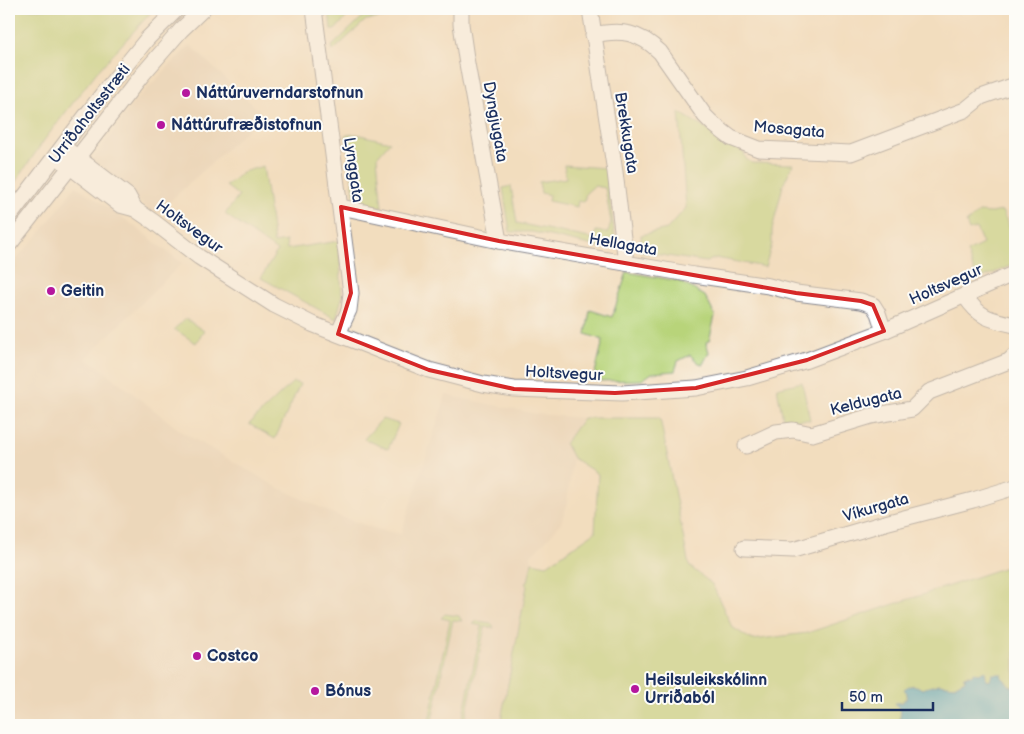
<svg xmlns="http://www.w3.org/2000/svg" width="1024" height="734" viewBox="0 0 1024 734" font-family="'Balsamiq Sans',sans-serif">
	<rect width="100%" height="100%" fill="#fdfcf7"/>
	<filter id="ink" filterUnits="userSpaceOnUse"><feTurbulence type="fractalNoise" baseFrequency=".02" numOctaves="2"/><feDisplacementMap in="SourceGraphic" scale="10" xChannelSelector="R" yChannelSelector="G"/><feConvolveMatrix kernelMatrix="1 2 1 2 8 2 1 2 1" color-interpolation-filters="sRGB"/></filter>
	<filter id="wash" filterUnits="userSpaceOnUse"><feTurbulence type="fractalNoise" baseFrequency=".0096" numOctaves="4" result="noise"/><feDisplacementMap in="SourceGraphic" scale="20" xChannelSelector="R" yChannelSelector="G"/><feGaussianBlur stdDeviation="1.12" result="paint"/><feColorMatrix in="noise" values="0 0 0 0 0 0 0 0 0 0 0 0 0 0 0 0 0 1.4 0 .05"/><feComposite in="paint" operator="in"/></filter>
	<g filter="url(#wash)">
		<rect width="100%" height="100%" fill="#f2ddbe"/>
		<!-- built -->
		<g fill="#e5d0b6">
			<polygon points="190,45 263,115 155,215 92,161 134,102"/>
			<polygon points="76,186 126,220 182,263 85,359 98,366 182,432 275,486 336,515 376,529 401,534 446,395 537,414 583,418 565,443 573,458 566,508 561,522 549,537 531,555 532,562 500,725 9,725 9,266 37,237"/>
		</g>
		<!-- green -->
		<g fill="#b8d47a" stroke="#6a826c">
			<polygon points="9,9 154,9 96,73 45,139 9,191"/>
			<polygon points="329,9 354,9 335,30 331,29"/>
			<polygon points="371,9 397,9 398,16 366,20 333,51 332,46"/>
			<polygon points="679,112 744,153 746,159 752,163 793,164 783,185 772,230 772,244 765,267 716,258 706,262 642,252 641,235 667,229 686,208"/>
			<polygon points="356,134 390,142 377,157 382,207 355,201 346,135"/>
			<polygon points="564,165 606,168 616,247 607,249 532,232 510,232 503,188 511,186 517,223 594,239 596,231 608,233 611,222 605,188 594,186 586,193 584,202 578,201 577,207 548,201 549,195 541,193 539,182 566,178"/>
			<polygon points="263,166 274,243 286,241 287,249 339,241 342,298 336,319 261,278 277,251 225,214 239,196 226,186 243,172"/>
			<polygon points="1002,211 1012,232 1015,231 1015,264 977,280 967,252 983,244 976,228 969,230 966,223 979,212 991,213"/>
			<polygon points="627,272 679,281 705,296 715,316 709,341 706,342 709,352 703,364 699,363 690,355 678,361 675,371 652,373 642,380 593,381 603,340 586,334 590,310 612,317"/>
			<polygon points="186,319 204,331 196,343 174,329"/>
			<polygon points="293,382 300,384 275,439 249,424"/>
			<polygon points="802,382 810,420 783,419 777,388"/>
			<path d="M583,418H660L689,566L712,584L732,627L752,640L807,633L1015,564V688L1010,686L1000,676L1002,674L990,681L986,680V674H978L975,672L973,675H967L965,680L954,686L939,684L922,689L912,685C907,693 907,703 896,703L901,711L899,725H500L527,586L525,583L528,582L532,562L547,565L595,532L598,474L573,458L565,443Z"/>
			<polygon points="382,419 399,424 388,449 364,439"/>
			<polygon points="445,614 459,616 462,621 453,620 431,725 428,725 450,620 441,618"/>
			<polygon points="477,621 491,623 494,628 485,627 464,725 461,725 482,626 473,624"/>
		</g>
		<!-- water -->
		<polygon fill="#45a6c5" stroke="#306a92" points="985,671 986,680 990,681 992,674 1002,674 1001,676 1010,686 1015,688 1015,725 899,725 901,711 895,703 901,703 907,698 907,693 904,689 909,686 917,686 922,689 939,684 954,686 965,680 966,678 963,677 973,675 973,672 978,674"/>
	</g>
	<g filter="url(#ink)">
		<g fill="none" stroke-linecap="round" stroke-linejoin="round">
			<!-- minor casing -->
			<g stroke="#86868e" stroke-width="17">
				<g id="minor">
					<polyline points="314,9 351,293 349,310 338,334"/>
					<polyline points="461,9 461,24 466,58 499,241"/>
					<polyline points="590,9 615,172 626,263"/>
					<path d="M593,35C622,29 639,32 660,52L705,116L713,124L731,138L759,149L851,153L965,110L981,97L1015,85"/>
					<polyline points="69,151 128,196 135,209"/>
					<polyline points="56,156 120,205 135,209 154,222 199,257 274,305 312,324 429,370 483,384 514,389 622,393 696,388 747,378 807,360 884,331 1015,273"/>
					<polyline points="341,207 499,241 694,275 769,286 796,293 861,301 873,305 878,313 884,331"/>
					<polyline points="9,217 104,92 147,39 177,9"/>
					<polyline points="9,245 142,75 181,30 203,9"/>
					<path d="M965,296C979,318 991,320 1015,325"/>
					<polyline points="746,446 776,432 793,430 812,434 871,416 912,409 929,392 1009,361 1015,355"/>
					<polyline points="744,548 793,550 885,523 973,500 1015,487"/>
				</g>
			</g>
			<!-- minor -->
			<use href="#minor" stroke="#fff" stroke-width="15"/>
		</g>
	</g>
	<!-- marked area -->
	<path d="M0 0H1024V734H0ZM341,207L499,241L796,293L861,301L873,305L884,331L807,360L696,388L615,393L514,389L429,370L338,334L351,293Z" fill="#f2ddbe" fill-opacity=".55" fill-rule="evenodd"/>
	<path fill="none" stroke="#d62828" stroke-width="4" stroke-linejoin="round" d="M341,207L499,241L796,293L861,301L873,305L884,331L807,360L696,388L615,393L514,389L429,370L338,334L351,293Z"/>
	<!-- markers -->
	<g fill="#b5179e" stroke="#fdfcf7" stroke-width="2">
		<circle cx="186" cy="93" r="5"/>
		<circle cx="161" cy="125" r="5"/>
		<circle cx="51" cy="291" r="5"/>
		<circle cx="197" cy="656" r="5"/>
		<circle cx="635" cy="689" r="5"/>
		<circle cx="315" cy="691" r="5"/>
	</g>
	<g text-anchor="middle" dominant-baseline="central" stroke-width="4" stroke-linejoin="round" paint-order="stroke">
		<!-- poi labels -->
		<g font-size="16" font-weight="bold" fill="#1b2f5e" stroke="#fdfcf7" text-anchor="start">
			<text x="196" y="93">Náttúruverndarstofnun</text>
			<text x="171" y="125">Náttúrufræðistofnun</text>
			<text x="61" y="291">Geitin</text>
			<text x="207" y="656">Costco</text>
			<text x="645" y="680">Heilsuleikskólinn<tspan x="645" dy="18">Urriðaból</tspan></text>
			<text x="325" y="691">Bónus</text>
		</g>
		<!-- street labels -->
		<g font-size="16" fill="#1b2f5e" stroke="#fdfcf7">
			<text transform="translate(90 114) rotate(-52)">Urriðaholtsstræti</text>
			<text transform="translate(495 122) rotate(80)">Dyngjugata</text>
			<text transform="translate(789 130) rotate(5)">Mosagata</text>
			<text transform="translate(626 133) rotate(81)">Brekkugata</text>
			<text transform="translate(353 170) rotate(82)">Lynggata</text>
			<text transform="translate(189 227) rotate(36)">Holtsvegur</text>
			<text transform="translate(623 245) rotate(10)">Hellagata</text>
			<text transform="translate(946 285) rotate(-24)">Holtsvegur</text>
			<text transform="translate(564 374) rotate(3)">Holtsvegur</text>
			<text transform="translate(866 402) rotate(-14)">Keldugata</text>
			<text transform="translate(876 508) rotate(-16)">Víkurgata</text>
		</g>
	</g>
	<!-- margin -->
	<rect width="1024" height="734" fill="none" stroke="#fdfcf7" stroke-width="30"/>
	<!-- scale -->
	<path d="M842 702v8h91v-8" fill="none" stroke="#1b2f5e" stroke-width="2.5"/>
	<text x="849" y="702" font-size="15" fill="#1b2f5e" stroke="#fdfcf7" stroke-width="4" paint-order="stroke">50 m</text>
</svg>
